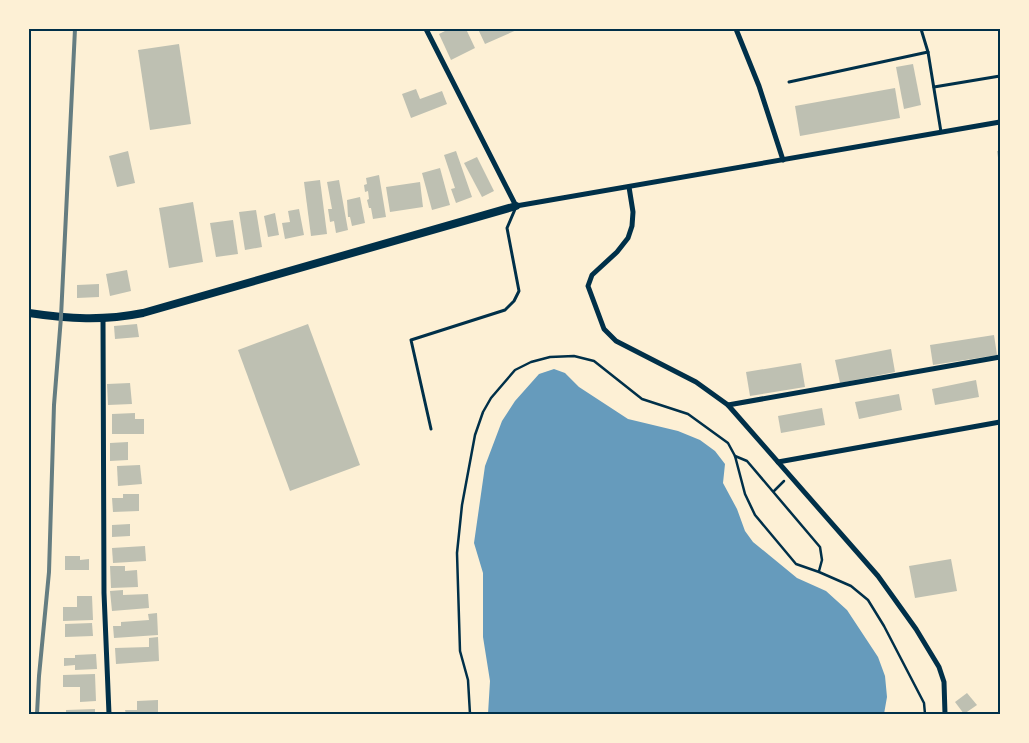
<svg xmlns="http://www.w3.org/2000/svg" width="1029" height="743" viewBox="0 0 1029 743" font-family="'Asap Condensed',sans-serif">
	<rect width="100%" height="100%" fill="#fdf0d5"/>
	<!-- water -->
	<polygon fill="#669bbc" points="554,369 565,373 579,387 628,419 678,431 700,440 715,451 725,464 723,483 737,509 745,531 753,542 797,578 826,591 847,610 878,657 885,676 887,697 884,714 488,714 490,681 483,637 483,573 474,543 485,466 502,421 515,401 539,374"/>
	<!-- building -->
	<g fill="#bec0b2">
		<polygon points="449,29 466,29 475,48 451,60 439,34"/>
		<polygon points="478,29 519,29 485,44"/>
		<polygon points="179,44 191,124 150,130 138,50"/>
		<polygon points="913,64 921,105 904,109 896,67"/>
		<polygon points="895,88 900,118 800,136 795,106"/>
		<polygon points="416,89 420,99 442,91 447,104 411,118 402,94"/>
		<polygon points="128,151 135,183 117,187 109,156"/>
		<polygon points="456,151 472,197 456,203 451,189 455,188 444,155"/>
		<polygon points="997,151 1000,151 1000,164 999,164"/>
		<polygon points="477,157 494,191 482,197 464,163"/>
		<polygon points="440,168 450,205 432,210 422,173"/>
		<polygon points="379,175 386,217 373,219 371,208 369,208 367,200 369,199 368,191 365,192 364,185 367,184 366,178"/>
		<polygon points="320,180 327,234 311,236 304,182"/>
		<polygon points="339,180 348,230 336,233 334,221 330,222 328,209 332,209 327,182"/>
		<polygon points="420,182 423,207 390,212 386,187"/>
		<polygon points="360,197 365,223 352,226 350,217 348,217 347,200"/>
		<polygon points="193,202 203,262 169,268 159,208"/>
		<polygon points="299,209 304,235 285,239 282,223 290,222 288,211"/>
		<polygon points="256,210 262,247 245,250 239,212"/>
		<polygon points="275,213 279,235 268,237 264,216"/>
		<polygon points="233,220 238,254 216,257 210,223"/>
		<polygon points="127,270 131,291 110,296 106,274"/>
		<polygon points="99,284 99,297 77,298 77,285"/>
		<polygon points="137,324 139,337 115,339 114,326"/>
		<polygon points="308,324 360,465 290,491 238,350"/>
		<polygon points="994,335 997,355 933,365 930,345"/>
		<polygon points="891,349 895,372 840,383 835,360"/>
		<polygon points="801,363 805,387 750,396 746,372"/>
		<polygon points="976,380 979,397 935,405 932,389"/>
		<polygon points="130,383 132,404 108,405 107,384"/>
		<polygon points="899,394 902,410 859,419 855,402"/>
		<polygon points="822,408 825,425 781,433 778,416"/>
		<polygon points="135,413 135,419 144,419 144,434 112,434 112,414"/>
		<polygon points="128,442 128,460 110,461 110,443"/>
		<polygon points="140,465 142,484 118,486 117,466"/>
		<polygon points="123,494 139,494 139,511 113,512 112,498 123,498"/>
		<polygon points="130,524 130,536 112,537 112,525"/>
		<polygon points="145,546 146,561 113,563 112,548"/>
		<polygon points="65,556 80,556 80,560 89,559 89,570 65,570"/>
		<polygon points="951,559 957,591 915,598 909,566"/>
		<polygon points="110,566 125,566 125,571 137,570 138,587 111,588"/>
		<polygon points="123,590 123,595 148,594 149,608 112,611 110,591"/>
		<polygon points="77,596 92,596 93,620 63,621 63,607 77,607"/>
		<polygon points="157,613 158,635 114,638 113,626 121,626 121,622 149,620 148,614"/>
		<polygon points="92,623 93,636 65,637 65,624"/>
		<polygon points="158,637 159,661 116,664 115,648 149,647 149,638"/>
		<polygon points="96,654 97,669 75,670 75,665 64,666 64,658 75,658 75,655"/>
		<polygon points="95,674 96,701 80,702 80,687 63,687 63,675"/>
		<polygon points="967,693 977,705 964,714 955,702"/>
		<polygon points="158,700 158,714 126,714 125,710 137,710 137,701"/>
		<polygon points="95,709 95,714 66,714 66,710"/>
	</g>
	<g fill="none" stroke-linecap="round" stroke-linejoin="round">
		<!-- path -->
		<g stroke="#003049" stroke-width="2.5">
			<polyline points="735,456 747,461 820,547 822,560 819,571"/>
			<polyline points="774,491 784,481"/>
			<polyline points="470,714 468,680 460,651 457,553 462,505 475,435 483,412 491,398 515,370 531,362 550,357 574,356 594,361 642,399 688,414 728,443 735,456 745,494 755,515 796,564 819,572 851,586 868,600 884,626 924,703 925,714"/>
		</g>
		<!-- service -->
		<g stroke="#003049" stroke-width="3">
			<polyline points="921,29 928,52 941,132"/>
			<polyline points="789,82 928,52"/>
			<polyline points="934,87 1000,76"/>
			<polyline points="431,429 411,340 505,310 514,301 519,291 507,228 516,207"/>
		</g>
		<!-- minor -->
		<g stroke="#003049" stroke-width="5">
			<polyline points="426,29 516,206 1000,122"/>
			<polyline points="736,29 759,86 783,160"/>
			<polyline points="629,187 633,212 632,226 628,238 617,252 592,275 588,286 604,329 616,341 696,382 728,405 878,576 916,629 939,667 944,682 945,714"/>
			<polyline points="103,319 104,593 109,714"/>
			<polyline points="728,405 1000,357"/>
			<polyline points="778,462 1000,422"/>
		</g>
		<!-- tertiary -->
		<path stroke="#003049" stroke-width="8" d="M29,313C69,319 103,321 143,313L516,206"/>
		<!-- rail -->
		<polyline stroke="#657d81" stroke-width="4" points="37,714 39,676 49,572 54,405 61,317 75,29"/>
	</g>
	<!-- border -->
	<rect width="1029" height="743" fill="none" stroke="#fdf0d5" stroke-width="60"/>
	<rect x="30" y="30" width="969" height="683" fill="none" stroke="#003049" stroke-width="2"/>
</svg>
